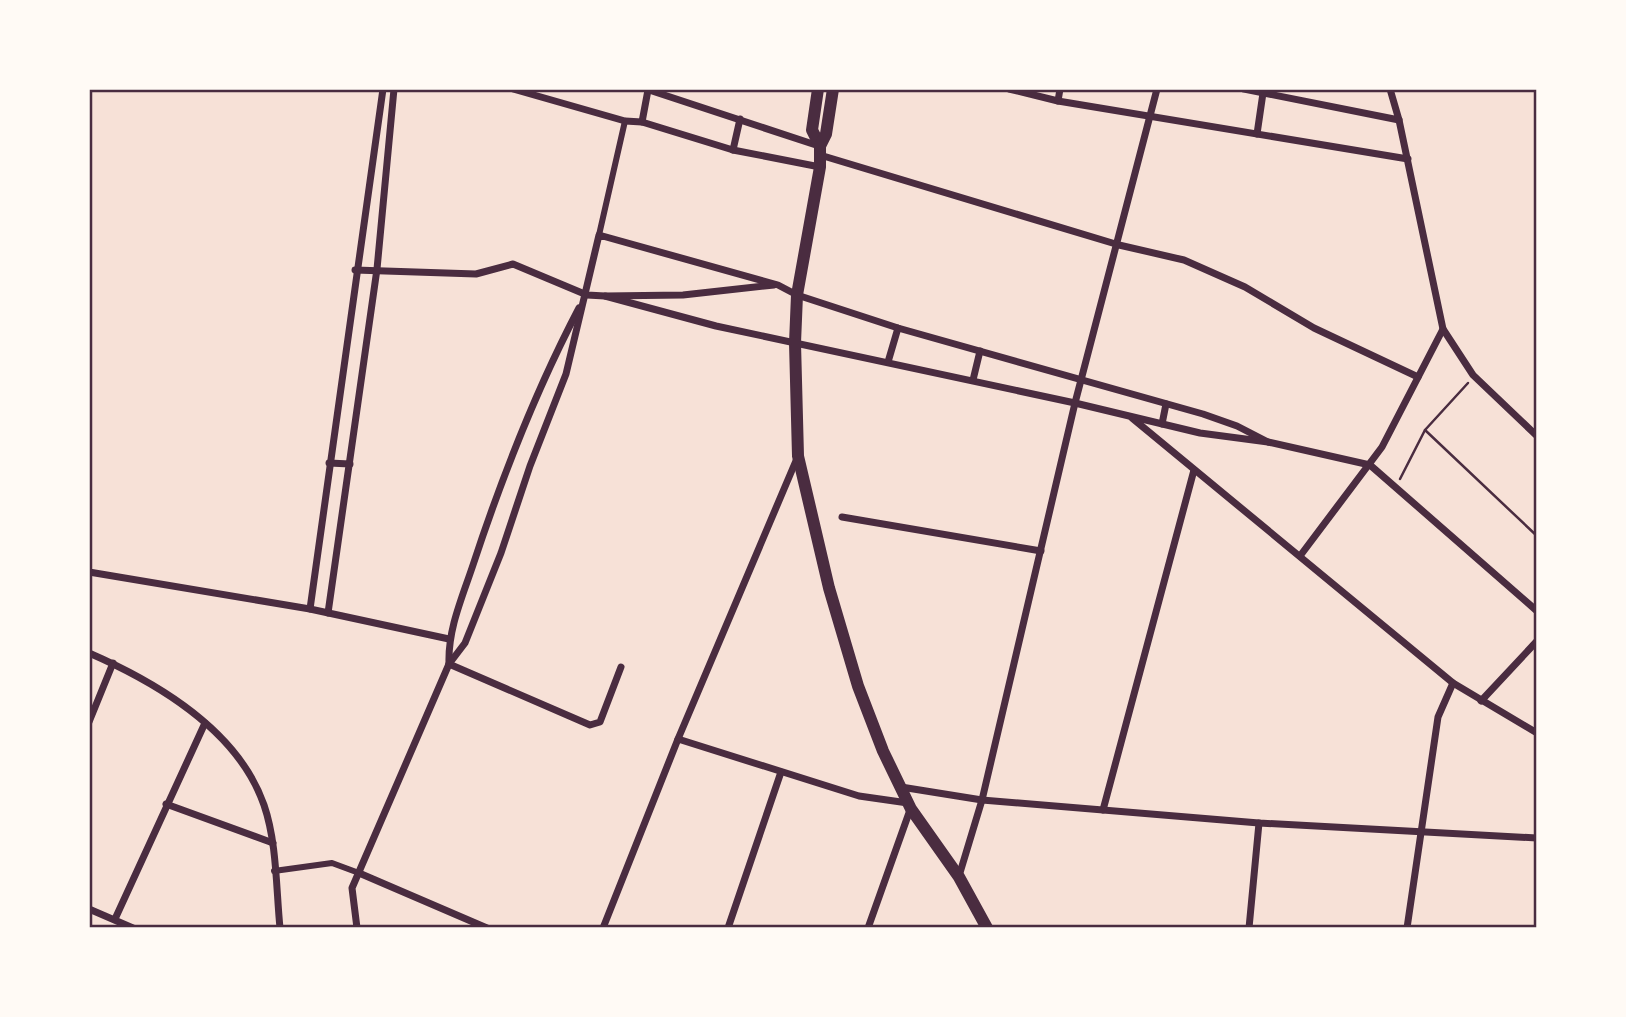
<svg xmlns="http://www.w3.org/2000/svg" width="1626" height="1017" viewBox="0 0 1626 1017" font-family="'Source Serif 4',serif">
	<rect width="100%" height="100%" fill="#f7e1d7"/>
	<g fill="none" stroke-linecap="round" stroke-linejoin="round">
		<!-- path -->
		<g stroke="#4a2c40" stroke-width="2.5">
			<polyline points="1425,430 1537,536"/>
			<polyline points="1400,479 1425,430 1468,383"/>
		</g>
		<!-- pedestrian -->
		<g stroke="#4a2c40" stroke-width="6">
			<polyline points="599,235 625,121"/>
			<polyline points="274,871 332,863 359,873"/>
		</g>
		<!-- minor -->
		<g stroke="#4a2c40" stroke-width="7">
			<polyline points="513,89 625,121 642,122 733,150 820,167"/>
			<polyline points="646,89 819,146"/>
			<polyline points="1009,89 1058,101 1408,159"/>
			<polyline points="1244,89 1399,120"/>
			<polyline points="1058,101 1060,89"/>
			<polyline points="642,122 648,90"/>
			<polyline points="1257,134 1263,93"/>
			<polyline points="733,150 740,119"/>
			<polyline points="820,155 1119,245 1184,260 1245,287 1314,328 1418,377"/>
			<polyline points="355,270 476,274 513,264 587,295 605,296 683,295 774,285"/>
			<polyline points="605,296 716,326 1075,403 1200,433 1268,442 1370,465 1537,611"/>
			<polyline points="1443,329 1473,375 1537,436"/>
			<polyline points="888,362 898,328"/>
			<polyline points="973,380 980,351"/>
			<polyline points="1132,418 1453,683 1537,733"/>
			<polyline points="1162,424 1166,404"/>
			<polyline points="329,463 350,464"/>
			<polyline points="842,517 1041,551"/>
			<polyline points="1300,556 1382,447 1443,329 1399,120 1390,89"/>
			<polyline points="89,572 310,609 449,639"/>
			<polyline points="310,609 383,89"/>
			<polyline points="328,613 377,269 394,89"/>
			<path d="M89,653C158,683 238,730 264,805C277,843 276,888 280,928"/>
			<path d="M449,663C448,629 462,598 473,565C502,477 536,390 579,308"/>
			<polyline points="449,664 590,725 600,722 621,667"/>
			<polyline points="1481,701 1537,641"/>
			<polyline points="89,722 113,663"/>
			<polyline points="678,739 859,796 908,803"/>
			<polyline points="901,787 982,800 1259,823 1537,838"/>
			<polyline points="166,804 273,843"/>
			<polyline points="1103,810 1194,470"/>
			<polyline points="359,873 487,928"/>
			<polyline points="959,876 982,800 1075,403 1157,89"/>
			<polyline points="89,909 133,928"/>
			<polyline points="115,919 205,723"/>
			<polyline points="357,928 352,888 449,664 465,643 501,553 530,466 566,374 599,235 778,285 797,295 898,328 1203,414 1237,426 1268,442"/>
			<polyline points="603,928 678,739 798,456"/>
			<polyline points="728,928 781,772"/>
			<polyline points="868,928 910,810"/>
			<polyline points="1249,928 1259,823"/>
			<polyline points="1407,928 1438,717 1453,683"/>
		</g>
		<!-- primary -->
		<g stroke="#4a2c40" stroke-width="12">
			<polyline points="818,89 812,130 820,146 820,167 797,295 795,343 798,456 829,588 858,686 883,751 911,809 959,877 987,928"/>
			<polyline points="820,146 826,134 833,89"/>
		</g>
	</g>
	<!-- border -->
	<rect width="1626" height="1017" fill="none" stroke="#fffaf5" stroke-width="182"/>
	<rect x="91" y="91" width="1444" height="835" fill="none" stroke="#4a2c40" stroke-width="2.5"/>
</svg>
